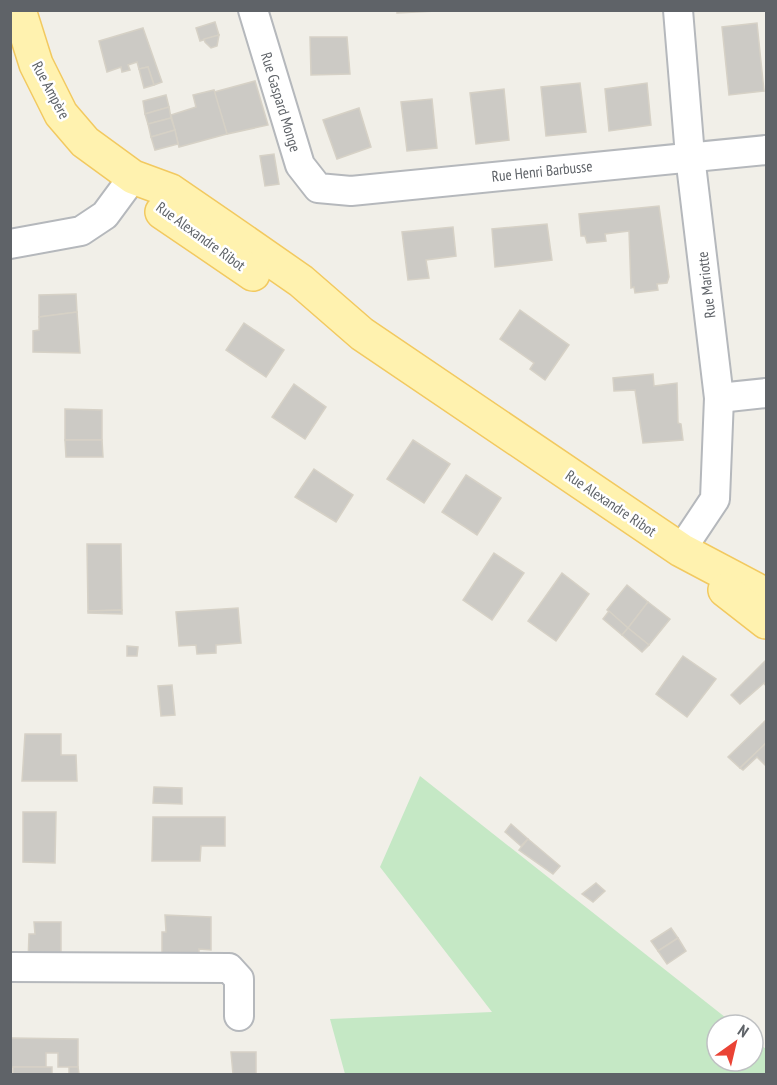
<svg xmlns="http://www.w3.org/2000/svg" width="777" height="1085" viewBox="0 0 777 1085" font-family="'PT Sans Narrow',sans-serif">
	<rect width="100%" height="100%" fill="#f1efe8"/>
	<!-- green -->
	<polygon fill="#c5e8c5" points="420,776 735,1025 717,1025 717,1061 753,1061 753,1039 766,1049 766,1074 345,1074 330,1019 492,1012 380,867"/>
	<!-- building -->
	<g fill="#cccac5" stroke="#d6d1c6" stroke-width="1.5">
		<polygon points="397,10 436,10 436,11 397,13"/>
		<polygon points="215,22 219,35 200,41 196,28"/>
		<polygon points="757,23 764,91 729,95 722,27"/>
		<polygon points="143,28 162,82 154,85 148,67 139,69 137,62 128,65 130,70 122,72 121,67 107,72 99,41"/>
		<polygon points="219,35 217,46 211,48 205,42 204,39"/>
		<polygon points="310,37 347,37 350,74 311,75"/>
		<polygon points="148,67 154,85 144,88 139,69"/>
		<polygon points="255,81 268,125 227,134 214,92"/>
		<polygon points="580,83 586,132 546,136 541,87"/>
		<polygon points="647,83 651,125 609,131 605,89"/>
		<polygon points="504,89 509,140 476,144 470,93"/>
		<polygon points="214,90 227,134 179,147 171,115 196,107 193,95"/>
		<polygon points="166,95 169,107 145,114 143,101"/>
		<polygon points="432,99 437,148 407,151 401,102"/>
		<polygon points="169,107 171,118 148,124 145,114"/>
		<polygon points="359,108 371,147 337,159 323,120"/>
		<polygon points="171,118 175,130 151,137 148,124"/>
		<polygon points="175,130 178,144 155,150 151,137"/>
		<polygon points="274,154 279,184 265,186 260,156"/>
		<polygon points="659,206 669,277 667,283 657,284 658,290 635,293 634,287 631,288 629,231 605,234 606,241 587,243 585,236 581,236 579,214"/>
		<polygon points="547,224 552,260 495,267 492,229"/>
		<polygon points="453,227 456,256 426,260 429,278 408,280 402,232"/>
		<polygon points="76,294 77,312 39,317 39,295"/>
		<polygon points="520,310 569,345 545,380 530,369 534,363 500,339"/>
		<polygon points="77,312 80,353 33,352 33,331 39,330 39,317"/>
		<polygon points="244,323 284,350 266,377 226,350"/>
		<polygon points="653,374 654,386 677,383 678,423 681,424 683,440 643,443 635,390 614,391 613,378"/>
		<polygon points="294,384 326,407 305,439 272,417"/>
		<polygon points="65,409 102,410 102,440 65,440"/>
		<polygon points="65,440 102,440 103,457 66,457"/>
		<polygon points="413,440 450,464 424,503 387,479"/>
		<polygon points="314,469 353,495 336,522 295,497"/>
		<polygon points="466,475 501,498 477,535 442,512"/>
		<polygon points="87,544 121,544 122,610 88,611"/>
		<polygon points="494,553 524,573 492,620 463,600"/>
		<polygon points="562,573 589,594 556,641 528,621"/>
		<polygon points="627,585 648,602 628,628 607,610"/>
		<polygon points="648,602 670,619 649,645 628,628"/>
		<polygon points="238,608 241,643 216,645 216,653 197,654 196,645 179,646 176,612"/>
		<polygon points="122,610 122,614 88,613 88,611"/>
		<polygon points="609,611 628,628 622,635 603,619"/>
		<polygon points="628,628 649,645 642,652 622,635"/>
		<polygon points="127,646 138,647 137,656 127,656"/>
		<polygon points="683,656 716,679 687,717 656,694"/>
		<polygon points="766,660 766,686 764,683 740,704 731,695"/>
		<polygon points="172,685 175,715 161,716 158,686"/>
		<polygon points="766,720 766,743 740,768 728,757"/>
		<polygon points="25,734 61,734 61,755 76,755 77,781 22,781"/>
		<polygon points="766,743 766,766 757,757 743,770 740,768"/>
		<polygon points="154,787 182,788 182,804 153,803"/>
		<polygon points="23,812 56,812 55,863 23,862"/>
		<polygon points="153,817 225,817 225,846 201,846 200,861 152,861"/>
		<polygon points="511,824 528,839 521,846 505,832"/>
		<polygon points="528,839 560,866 553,874 519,850"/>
		<polygon points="596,883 605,891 593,902 582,894"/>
		<polygon points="165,915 211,917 211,950 199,949 199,962 162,961 162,932 166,932"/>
		<polygon points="34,922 61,922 61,964 28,963 29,934 35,934"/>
		<polygon points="671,928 678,938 658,951 651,941"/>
		<polygon points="678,938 686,951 667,964 658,951"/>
		<polygon points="11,1038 78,1039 78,1067 58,1067 58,1053 46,1053 46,1067 10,1067"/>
		<polygon points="231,1052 256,1052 256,1074 233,1074"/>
		<rect x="13" y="1067" width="39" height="7"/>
		<polygon points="69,1067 78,1067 79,1074 69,1074"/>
	</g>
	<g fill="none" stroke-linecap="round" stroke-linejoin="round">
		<!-- minor casing -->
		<g stroke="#b5b8bc" stroke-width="32">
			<g id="minor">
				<polyline points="253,10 300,165 318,188 351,191 766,150"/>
				<polyline points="678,10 690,156 719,398 715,499 681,550"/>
				<polyline points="10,244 81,231 105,215 133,177"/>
				<polyline points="719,398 766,393"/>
				<polyline points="10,967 229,968 239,979 239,1016"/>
			</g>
		</g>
		<!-- major casing -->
		<g stroke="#f2c960" stroke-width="36">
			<g id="major">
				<polyline points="19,10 36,64 61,114 85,142 133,177 171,191 222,226 301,281 362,334 681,550 766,595"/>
				<polyline points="162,212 253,274"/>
				<polyline points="725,590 766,622"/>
			</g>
		</g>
		<!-- minor -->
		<use href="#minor" stroke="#fff" stroke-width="28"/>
		<!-- major -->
		<use href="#major" stroke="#fff2af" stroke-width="33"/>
	</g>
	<g text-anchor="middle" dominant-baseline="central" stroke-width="5" stroke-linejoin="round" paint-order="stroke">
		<!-- street labels -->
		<g font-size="15" fill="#5f6368" stroke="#fff">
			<text transform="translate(51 90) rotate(62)">Rue Ampère</text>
			<text transform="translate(281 102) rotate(73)">Rue Gaspard Monge</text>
			<text transform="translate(542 171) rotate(-6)">Rue Henri Barbusse</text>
			<text transform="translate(201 236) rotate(36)">Rue Alexandre Ribot</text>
			<text transform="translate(706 285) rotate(-97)">Rue Mariotte</text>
			<text transform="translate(611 503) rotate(34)">Rue Alexandre Ribot</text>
		</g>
	</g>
	<!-- border -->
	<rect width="777" height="1085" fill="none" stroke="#5f6368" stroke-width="24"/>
	<!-- north arrow -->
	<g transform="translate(735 1043) rotate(34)"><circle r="28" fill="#ffffff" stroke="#bfc1c3" stroke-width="1.5"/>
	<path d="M0-4.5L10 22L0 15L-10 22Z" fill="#ea4335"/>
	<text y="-9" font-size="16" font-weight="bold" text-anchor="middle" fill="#5f6368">N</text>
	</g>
</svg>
